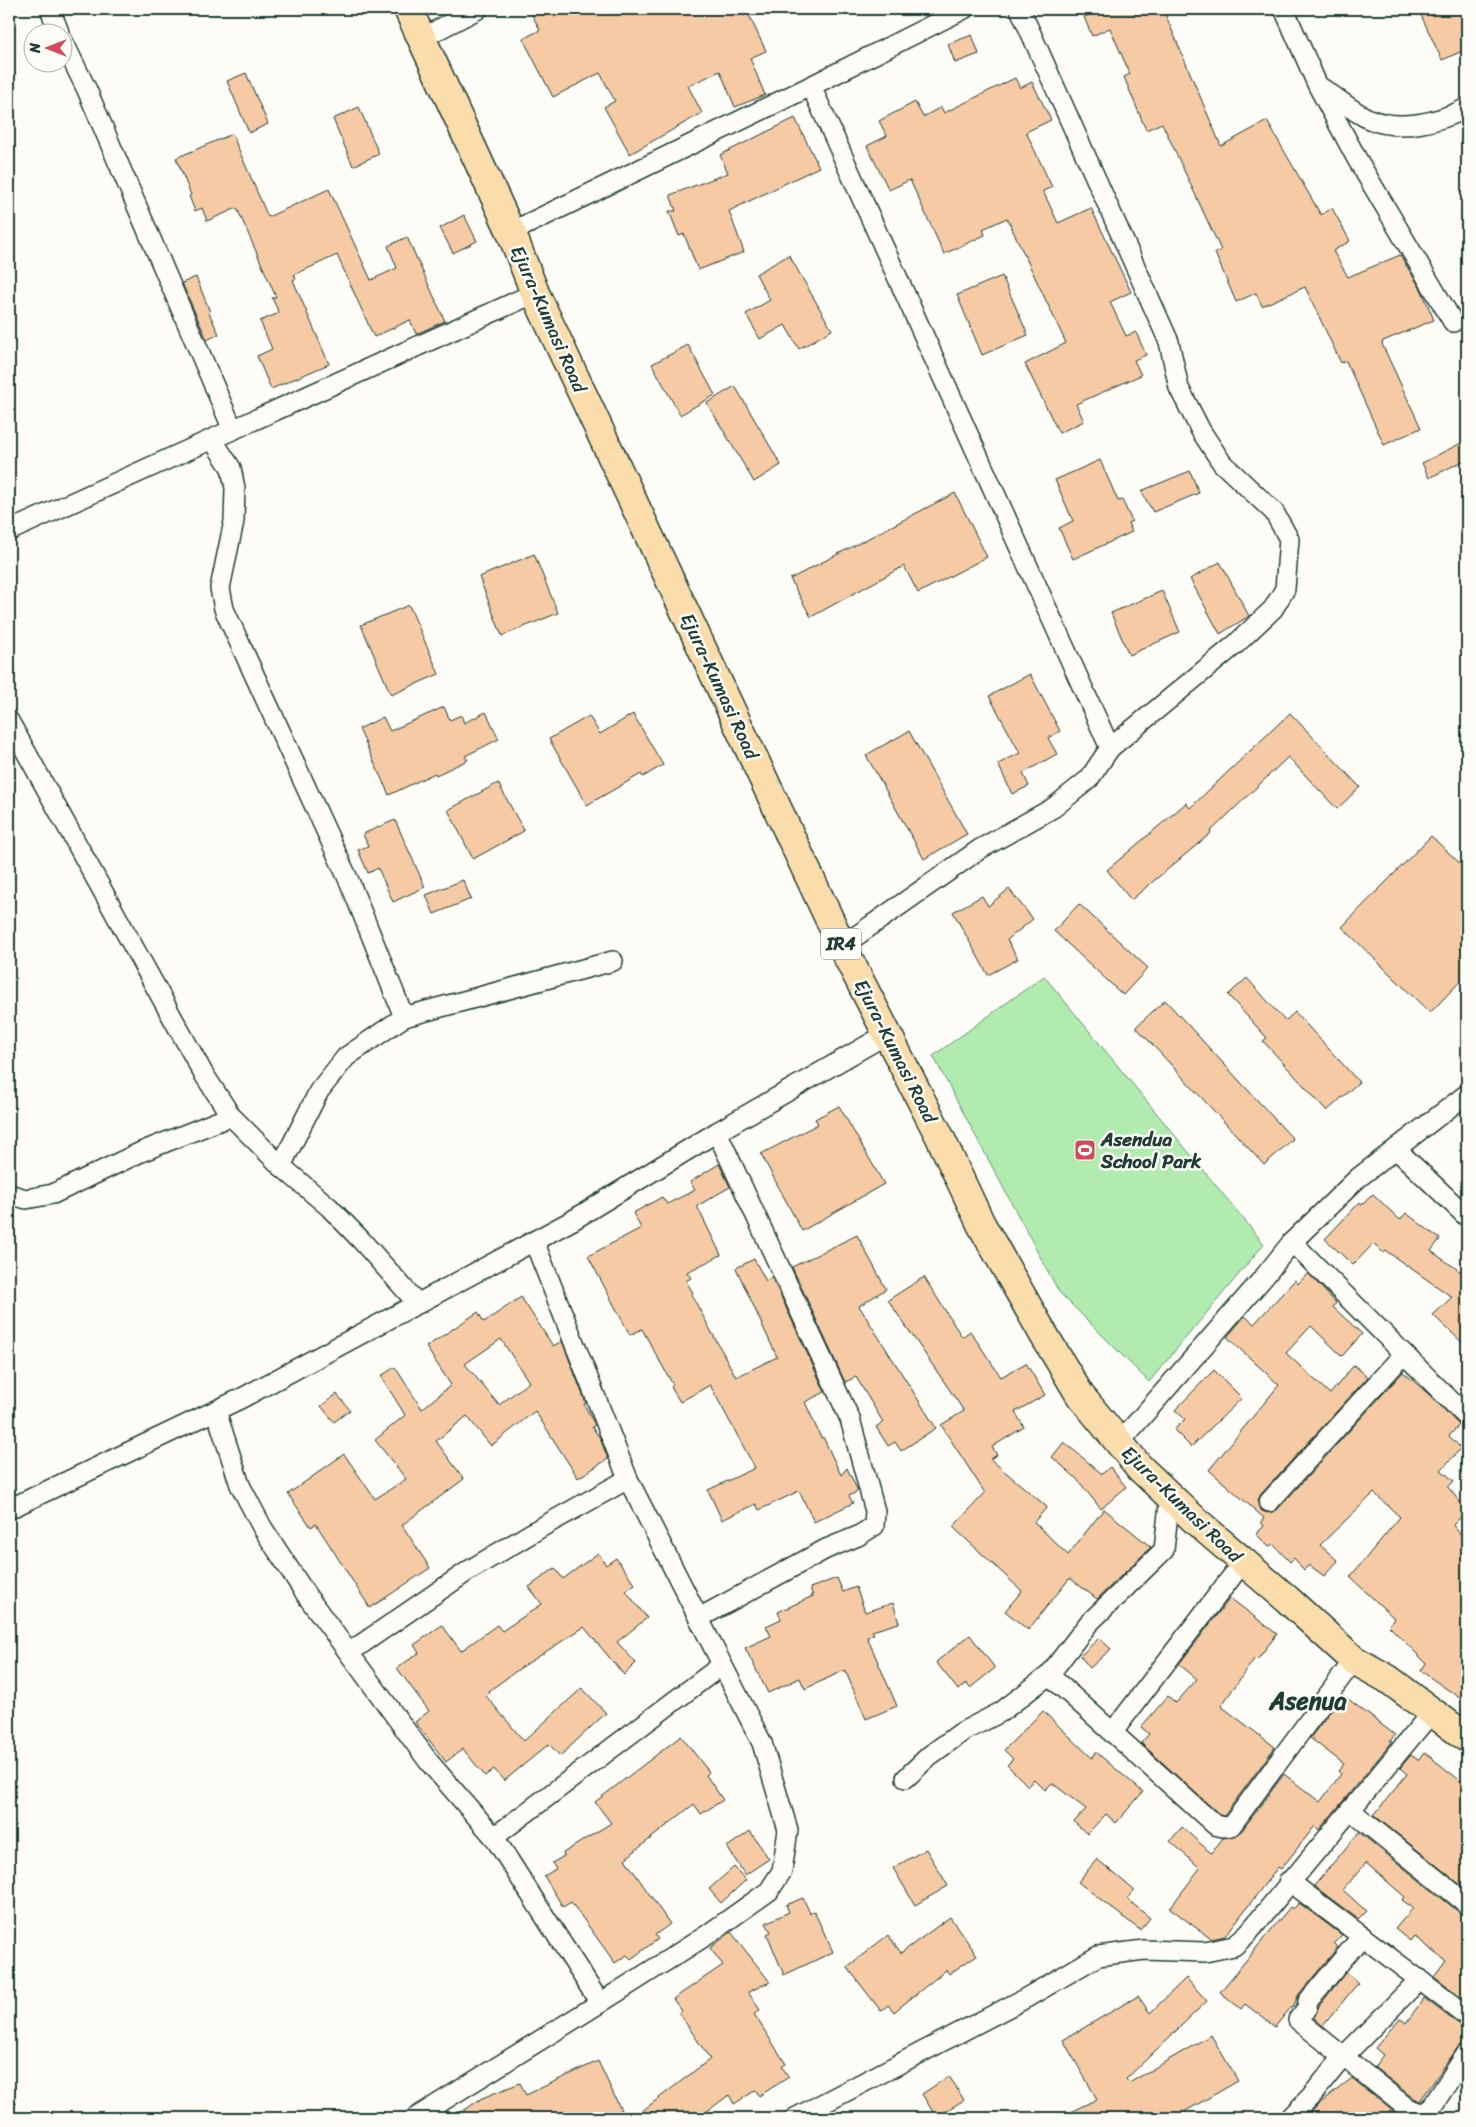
<svg xmlns="http://www.w3.org/2000/svg" width="1476" height="2127" viewBox="0 0 1476 2127" font-family="Sriracha,sans-serif">
	<rect width="100%" height="100%" fill="#fdfcf7"/>
	<filter id="ink" filterUnits="userSpaceOnUse"><feTurbulence type="fractalNoise" baseFrequency=".02" numOctaves="2"/><feDisplacementMap in="SourceGraphic" scale="10" xChannelSelector="R" yChannelSelector="G"/><feConvolveMatrix kernelMatrix="1 2 1 2 8 2 1 2 1" color-interpolation-filters="sRGB"/></filter>
	<g filter="url(#ink)">
		<!-- garden -->
		<polygon fill="#b1ebaf" stroke="#689472" points="1044,976 1264,1244 1149,1382 1059,1292 933,1056"/>
		<!-- building -->
		<g fill="#f5caa4" stroke="#1f3d34" fill-rule="evenodd">
			<polygon points="529,9 746,9 766,51 750,58 765,95 735,107 720,71 688,86 702,113 630,154 604,107 615,101 600,73 553,97 523,39 540,30"/>
			<polygon points="1103,9 1163,9 1221,146 1267,121 1321,215 1332,208 1350,241 1333,251 1348,277 1400,255 1422,291 1434,320 1383,341 1382,344 1421,428 1384,445 1346,361 1341,363 1305,287 1262,306 1256,293 1236,302 1215,253 1221,250 1162,123 1146,130 1124,77 1130,74 1110,28 1092,36 1084,17"/>
			<polygon points="1418,9 1467,9 1467,49 1442,60"/>
			<polygon points="972,35 979,54 955,63 948,44"/>
			<polygon points="246,73 268,124 249,133 227,81"/>
			<polygon points="1015,78 1020,88 1032,82 1051,120 1026,132 1052,187 1043,191 1058,223 1091,208 1131,292 1110,302 1126,336 1136,332 1146,355 1134,360 1141,375 1076,404 1084,421 1059,433 1025,364 1066,343 1007,218 983,229 985,235 944,254 910,180 889,190 867,146 887,136 879,121 915,102 923,117 941,107 944,113"/>
			<polygon points="359,107 379,154 353,166 333,119"/>
			<polygon points="795,118 819,167 729,211 744,252 698,270 684,234 679,236 669,211 676,211 670,195 728,173 720,155"/>
			<polygon points="232,134 268,217 329,189 371,280 397,268 388,246 407,237 445,321 416,334 410,320 374,337 337,255 294,275 296,279 293,280 329,364 271,389 257,356 272,349 260,321 279,313 272,298 276,297 237,208 207,221 202,208 195,211 189,196 191,195 176,158"/>
			<polygon points="464,215 477,241 453,253 440,228"/>
			<polygon points="789,255 832,330 799,349 785,325 760,339 746,314 770,300 756,274"/>
			<polygon points="1002,276 1028,335 982,355 957,295"/>
			<polygon points="196,277 210,312 209,313 219,334 207,340 182,283"/>
			<polygon points="688,345 715,395 680,415 652,364"/>
			<polygon points="735,386 781,465 754,482 707,403"/>
			<polygon points="1467,440 1467,459 1429,478 1422,463"/>
			<polygon points="1100,460 1118,501 1122,500 1132,521 1128,523 1132,532 1073,559 1059,528 1073,521 1055,480"/>
			<polygon points="1190,471 1199,493 1153,512 1141,491"/>
			<polygon points="955,493 987,557 918,593 904,566 811,617 790,579"/>
			<polygon points="534,554 558,613 502,636 479,577"/>
			<polygon points="1220,562 1249,616 1220,634 1190,579"/>
			<polygon points="1162,591 1180,632 1129,655 1111,613"/>
			<polygon points="409,605 439,674 391,695 361,625"/>
			<polygon points="1030,674 1060,731 1048,738 1057,754 1023,773 1029,786 1012,794 998,764 1020,753 989,696"/>
			<polygon points="444,707 450,720 461,715 464,723 486,712 499,739 465,756 468,760 436,775 435,773 389,795 359,729 383,717 390,731"/>
			<polygon points="1290,713 1360,787 1337,809 1288,757 1210,832 1211,833 1131,900 1107,870 1186,803 1190,808"/>
			<polygon points="633,714 663,765 643,777 641,774 587,805 549,739 589,716 600,734"/>
			<polygon points="909,731 967,834 924,859 866,755"/>
			<polygon points="498,783 524,831 473,859 448,810"/>
			<polygon points="395,820 425,887 393,902 378,868 368,873 358,850 368,846 363,834"/>
			<polygon points="1431,836 1467,870 1467,974 1430,1013 1342,927"/>
			<polygon points="463,880 471,899 434,914 426,895"/>
			<polygon points="1009,889 1033,919 1007,940 1018,959 988,975 953,912 982,896 988,906"/>
			<polygon points="1079,904 1148,968 1123,995 1054,931"/>
			<polygon points="1247,978 1285,1021 1295,1012 1359,1082 1327,1111 1263,1041 1267,1038 1228,995"/>
			<polygon points="1165,1000 1293,1139 1264,1165 1136,1027"/>
			<polygon points="839,1106 884,1184 802,1231 761,1154 818,1124 815,1119"/>
			<polygon points="719,1164 730,1187 697,1206 721,1255 687,1272 691,1278 686,1281 693,1293 691,1294 736,1377 777,1357 736,1268 754,1259 766,1281 772,1277 825,1392 805,1402 821,1438 823,1437 841,1475 847,1468 858,1491 849,1496 853,1503 814,1522 799,1491 759,1510 756,1504 722,1520 708,1490 755,1468 710,1385 680,1402 671,1387 673,1385 642,1329 630,1335 588,1256 641,1228 633,1213 662,1197 667,1204 695,1190 690,1182"/>
			<polygon points="1373,1194 1400,1220 1406,1213 1440,1239 1431,1251 1467,1276 1467,1347 1433,1315 1452,1297 1386,1251 1384,1253 1373,1244 1353,1265 1325,1239 1360,1202 1362,1205"/>
			<polygon points="857,1235 886,1289 859,1306 936,1428 901,1451 895,1442 888,1446 876,1427 883,1422 856,1377 845,1382 792,1267"/>
			<polygon points="1308,1273 1336,1303 1333,1307 1362,1334 1342,1356 1311,1326 1286,1353 1330,1394 1354,1365 1368,1377 1261,1494 1258,1500 1258,1506 1262,1511 1267,1513 1277,1510 1403,1372 1433,1398 1459,1425 1449,1436 1461,1448 1441,1470 1454,1481 1448,1487 1467,1511 1453,1525 1467,1543 1467,1691 1461,1699 1421,1671 1426,1663 1388,1625 1395,1619 1350,1577 1400,1517 1374,1493 1320,1545 1338,1561 1324,1576 1309,1565 1304,1570 1294,1558 1290,1562 1273,1544 1269,1547 1256,1534 1264,1526 1261,1522 1264,1518 1209,1470 1279,1385 1227,1337 1245,1316 1254,1324 1295,1280 1298,1284"/>
			<polygon points="924,1277 962,1337 970,1331 1001,1377 1026,1363 1045,1395 1015,1412 1024,1427 992,1447 997,1455 990,1459 1047,1507 1034,1522 1068,1555 1104,1509 1151,1547 1097,1599 1071,1579 1069,1579 1028,1630 1005,1611 1022,1591 953,1527 985,1493 941,1425 964,1411 888,1300"/>
			<path d="M521,1297L553,1346L562,1341L586,1403L584,1404L595,1425L592,1427L600,1438L608,1459L578,1478L535,1411L491,1446L467,1416L436,1441L464,1479L402,1525L430,1568L370,1608L316,1524L311,1527L288,1494L344,1454L375,1499L406,1479L375,1440L405,1415L381,1376L395,1367L422,1409L451,1385L426,1347L478,1312L484,1322ZM501,1339L529,1382L499,1405L465,1364Z"/>
			<polygon points="1214,1370 1242,1398 1191,1447 1174,1430 1185,1419 1175,1410"/>
			<polygon points="337,1394 350,1410 334,1422 321,1406"/>
			<polygon points="1064,1442 1102,1474 1110,1467 1126,1487 1101,1509 1076,1478 1052,1457"/>
			<polygon points="598,1553 606,1565 616,1558 635,1584 626,1591 647,1618 617,1642 636,1663 624,1675 584,1627 519,1669 489,1691 490,1692 486,1696 524,1741 582,1688 606,1713 560,1756 549,1744 504,1781 494,1769 485,1776 463,1749 446,1762 415,1722 429,1711 397,1668 419,1653 414,1645 442,1625 461,1651 497,1625 502,1631 542,1604 529,1587 555,1568 563,1579"/>
			<polygon points="837,1578 843,1592 856,1587 865,1612 893,1603 899,1623 872,1631 874,1634 867,1637 897,1706 866,1719 845,1670 805,1689 800,1678 768,1693 745,1648 771,1636 766,1626 781,1619 778,1612 813,1596 810,1588"/>
			<polygon points="1230,1598 1277,1634 1257,1660 1255,1658 1221,1706 1275,1747 1224,1816 1220,1815 1141,1743 1149,1734 1141,1727 1168,1696 1176,1703 1197,1679 1179,1664"/>
			<polygon points="970,1635 995,1668 970,1688 966,1683 958,1690 936,1662"/>
			<polygon points="1099,1638 1111,1649 1090,1668 1080,1656"/>
			<polygon points="1343,1695 1395,1735 1390,1741 1392,1742 1319,1830 1315,1826 1281,1869 1278,1867 1225,1936 1211,1939 1170,1908 1200,1868 1170,1841 1182,1827 1211,1853 1223,1838 1233,1837 1240,1833 1284,1774 1320,1802 1341,1774 1338,1771 1344,1764 1310,1738"/>
			<polygon points="1043,1711 1092,1758 1096,1752 1143,1792 1116,1823 1106,1814 1087,1834 1074,1822 1086,1809 1052,1783 1045,1790 1034,1779 1028,1786 1007,1765 1013,1759 1004,1750"/>
			<polygon points="681,1736 709,1772 706,1775 723,1800 701,1814 694,1804 625,1859 670,1924 655,1935 658,1939 631,1959 627,1955 615,1963 571,1902 563,1907 544,1876 556,1869 552,1863 564,1856 563,1853 611,1823 595,1802"/>
			<polygon points="1424,1752 1467,1786 1467,1890 1374,1815 1407,1774 1400,1768 1411,1755 1418,1760"/>
			<polygon points="750,1831 769,1859 745,1875 727,1847"/>
			<polygon points="1359,1832 1460,1913 1467,1915 1467,2002 1434,1977 1446,1961 1414,1936 1410,1941 1395,1929 1413,1908 1402,1900 1405,1897 1366,1863 1343,1890 1366,1911 1358,1919 1314,1886"/>
			<polygon points="926,1849 948,1886 915,1905 893,1868"/>
			<polygon points="1097,1859 1134,1890 1127,1899 1150,1918 1140,1930 1078,1882"/>
			<polygon points="734,1867 746,1880 721,1903 709,1889"/>
			<polygon points="803,1898 810,1913 814,1911 833,1952 784,1975 767,1934 771,1932 766,1923 789,1912 786,1905"/>
			<polygon points="1299,1903 1342,1935 1334,1943 1338,1947 1299,1994 1293,2007 1292,2006 1275,2027 1245,2004 1241,2009 1220,1992 1290,1907 1293,1909"/>
			<polygon points="950,1917 977,1955 949,1974 946,1970 894,2012 888,2005 881,2011 847,1967 888,1935 901,1953"/>
			<polygon points="731,1932 770,1982 748,1992 760,2010 754,2014 786,2064 782,2067 789,2077 759,2096 756,2090 734,2104 729,2095 698,2118 633,2118 710,2059 679,2013 682,2011 673,1999 723,1965 710,1948"/>
			<polygon points="1346,1972 1358,1983 1323,2026 1314,2018 1319,2006"/>
			<polygon points="1186,1978 1207,2001 1126,2079 1129,2083 1211,2035 1238,2081 1184,2112 1188,2118 1058,2118 1097,2099 1063,2040 1138,1996 1150,2013"/>
			<polygon points="1424,1998 1460,2025 1467,2027 1467,2042 1458,2047 1420,2101 1413,2098 1374,2067 1383,2055 1375,2048 1400,2018 1406,2023"/>
			<polygon points="598,2061 621,2110 602,2118 453,2118 482,2098 520,2083 526,2095"/>
			<polygon points="949,2076 964,2100 936,2117 922,2094"/>
			<polygon points="1352,2078 1400,2117 1402,2118 1305,2118 1318,2105"/>
		</g>
		<g fill="none" stroke-linecap="round" stroke-linejoin="round">
			<!-- minor casing -->
			<g stroke="#1f3d34" stroke-width="22">
				<g id="minor">
					<polyline points="50,9 59,32"/>
					<polyline points="1284,9 1317,84 1357,159 1453,322"/>
					<polyline points="422,38 478,9"/>
					<polyline points="62,39 87,90 233,430"/>
					<polyline points="811,86 1110,748"/>
					<path d="M1320,87C1336,97 1352,111 1369,119C1400,132 1439,122 1467,108"/>
					<polyline points="511,232 811,86 964,9"/>
					<polyline points="9,531 535,293"/>
					<polyline points="9,721 203,1073 231,1116 281,1166 319,1091 346,1057 404,1017 350,883 224,609 220,588 234,521 235,488 231,468 212,439"/>
					<polyline points="842,946 980,849 1053,808 1089,779 1110,748 1236,644 1273,609 1285,589 1289,539 1274,512 1222,463 1201,431 1179,388 1169,342 1020,9"/>
					<polyline points="404,1017 613,961"/>
					<polyline points="1396,1149 1467,1217"/>
					<polyline points="281,1166 329,1207 361,1240 418,1304"/>
					<polyline points="9,1194 26,1199 53,1194 141,1152 231,1116"/>
					<polyline points="1292,1242 1467,1417"/>
					<polyline points="216,1411 240,1485 262,1527 307,1596 429,1762 494,1837 600,2003 707,1935 769,1891 782,1871 788,1830 762,1743 628,1479 534,1241"/>
					<polyline points="1119,1443 1264,1277 1292,1242 1358,1178 1467,1094"/>
					<polyline points="1269,1502 1404,1354"/>
					<polyline points="9,1509 242,1398 534,1241 573,1220 717,1132 887,1034"/>
					<polyline points="699,1618 826,1549 858,1536 874,1526 875,1511 850,1419 717,1132"/>
					<polyline points="350,1652 468,1571 540,1528 628,1479"/>
					<polyline points="1049,1675 1215,1825 1223,1827 1231,1826 1354,1660"/>
					<polyline points="1112,1733 1243,1562"/>
					<polyline points="906,1778 929,1756 962,1732 1001,1712 1049,1675 1088,1624 1164,1550 1170,1495"/>
					<polyline points="1350,1810 1467,1904"/>
					<polyline points="494,1837 722,1665"/>
					<polyline points="1289,1881 1467,2016"/>
					<polyline points="1362,1936 1308,2001 1307,2008 1298,2020 1407,2108 1423,2114 1433,2105 1467,2053"/>
					<polyline points="415,2118 600,2003"/>
					<polyline points="795,2118 1026,1998 1098,1956 1144,1950 1205,1952 1234,1946 1249,1932 1432,1712"/>
					<polyline points="1290,2118 1313,2094 1343,2057 1420,1979"/>
				</g>
			</g>
			<!-- primary casing -->
			<g stroke="#1f3d34" stroke-width="31">
				<polyline id="primary" points="408,9 511,232 535,293 842,946 939,1135 981,1224 1044,1335 1080,1395 1140,1468 1197,1522 1287,1599 1354,1660 1388,1679 1467,1738"/>
			</g>
			<!-- minor -->
			<use href="#minor" stroke="#fdfcf7" stroke-width="19"/>
			<!-- primary -->
			<use href="#primary" stroke="#faddab" stroke-width="28"/>
		</g>
	</g>
	<!-- icons -->
	<defs>
		<g id="stadium-square" transform="scale(1.125)"><rect x="-9" y="-9" width="18" height="18" rx="4" fill="#d1495b" stroke="#fdfcf7"/><path d="M0-5a6.5 5 0 1 0 0 10a6.5 5 0 1 0 0-10ZM-3.5-1.8h7v3.6h-7Z" fill="#fff"/></g>
	</defs>
	<g fill-rule="evenodd">
		<use href="#stadium-square" x="1085" y="1150"/>
	</g>
	<g text-anchor="middle" dominant-baseline="central" stroke-width="5" stroke-linejoin="round" paint-order="stroke">
		<!-- shield labels -->
		<rect fill="#fdfcf7" stroke="#62766e" stroke-width="1" x="821" y="928.5" width="40" height="31" rx="4"/>
		<g font-size="18" font-weight="bold" fill="#1f3d34">
			<text x="841" y="944">IR4</text>
		</g>
		<!-- street labels -->
		<g font-size="19" fill="#1f3d34" stroke="#fdfcf7">
			<text transform="translate(549 319) rotate(66)">Ejura-Kumasi Road</text>
			<text transform="translate(720 686) rotate(65)">Ejura-Kumasi Road</text>
			<text transform="translate(896 1051) rotate(63)">Ejura-Kumasi Road</text>
			<text transform="translate(1182 1504) rotate(44)">Ejura-Kumasi Road</text>
		</g>
		<!-- poi labels -->
		<g font-size="19" font-weight="bold" fill="#1f3d34" stroke="#fdfcf7" text-anchor="start">
			<text x="1101" y="1139">Asendua<tspan x="1101" dy="22">School Park</tspan></text>
		</g>
		<!-- district labels -->
		<g font-size="24" font-weight="bold" fill="#1f3d34" stroke="#fdfcf7">
			<text x="1308" y="1701">Asenua</text>
		</g>
	</g>
	<!-- margin -->
	<rect width="1476" height="2127" fill="none" stroke="#fdfcf7" stroke-width="30"/>
	<rect x="15" y="15" width="1446" height="2097" fill="none" stroke="#1f3d34" stroke-width="2" filter="url(#ink)"/>
	<!-- north arrow -->
	<g transform="translate(48 48) rotate(270)"><circle r="24" fill="#fdfcf7" stroke="#a4b0a9"/>
	<path d="M0-4L9 19L0 12L-9 19Z" fill="#d1495b"/>
	<text y="-8" font-size="14" font-weight="bold" text-anchor="middle" fill="#1f3d34">N</text>
	</g>
</svg>
